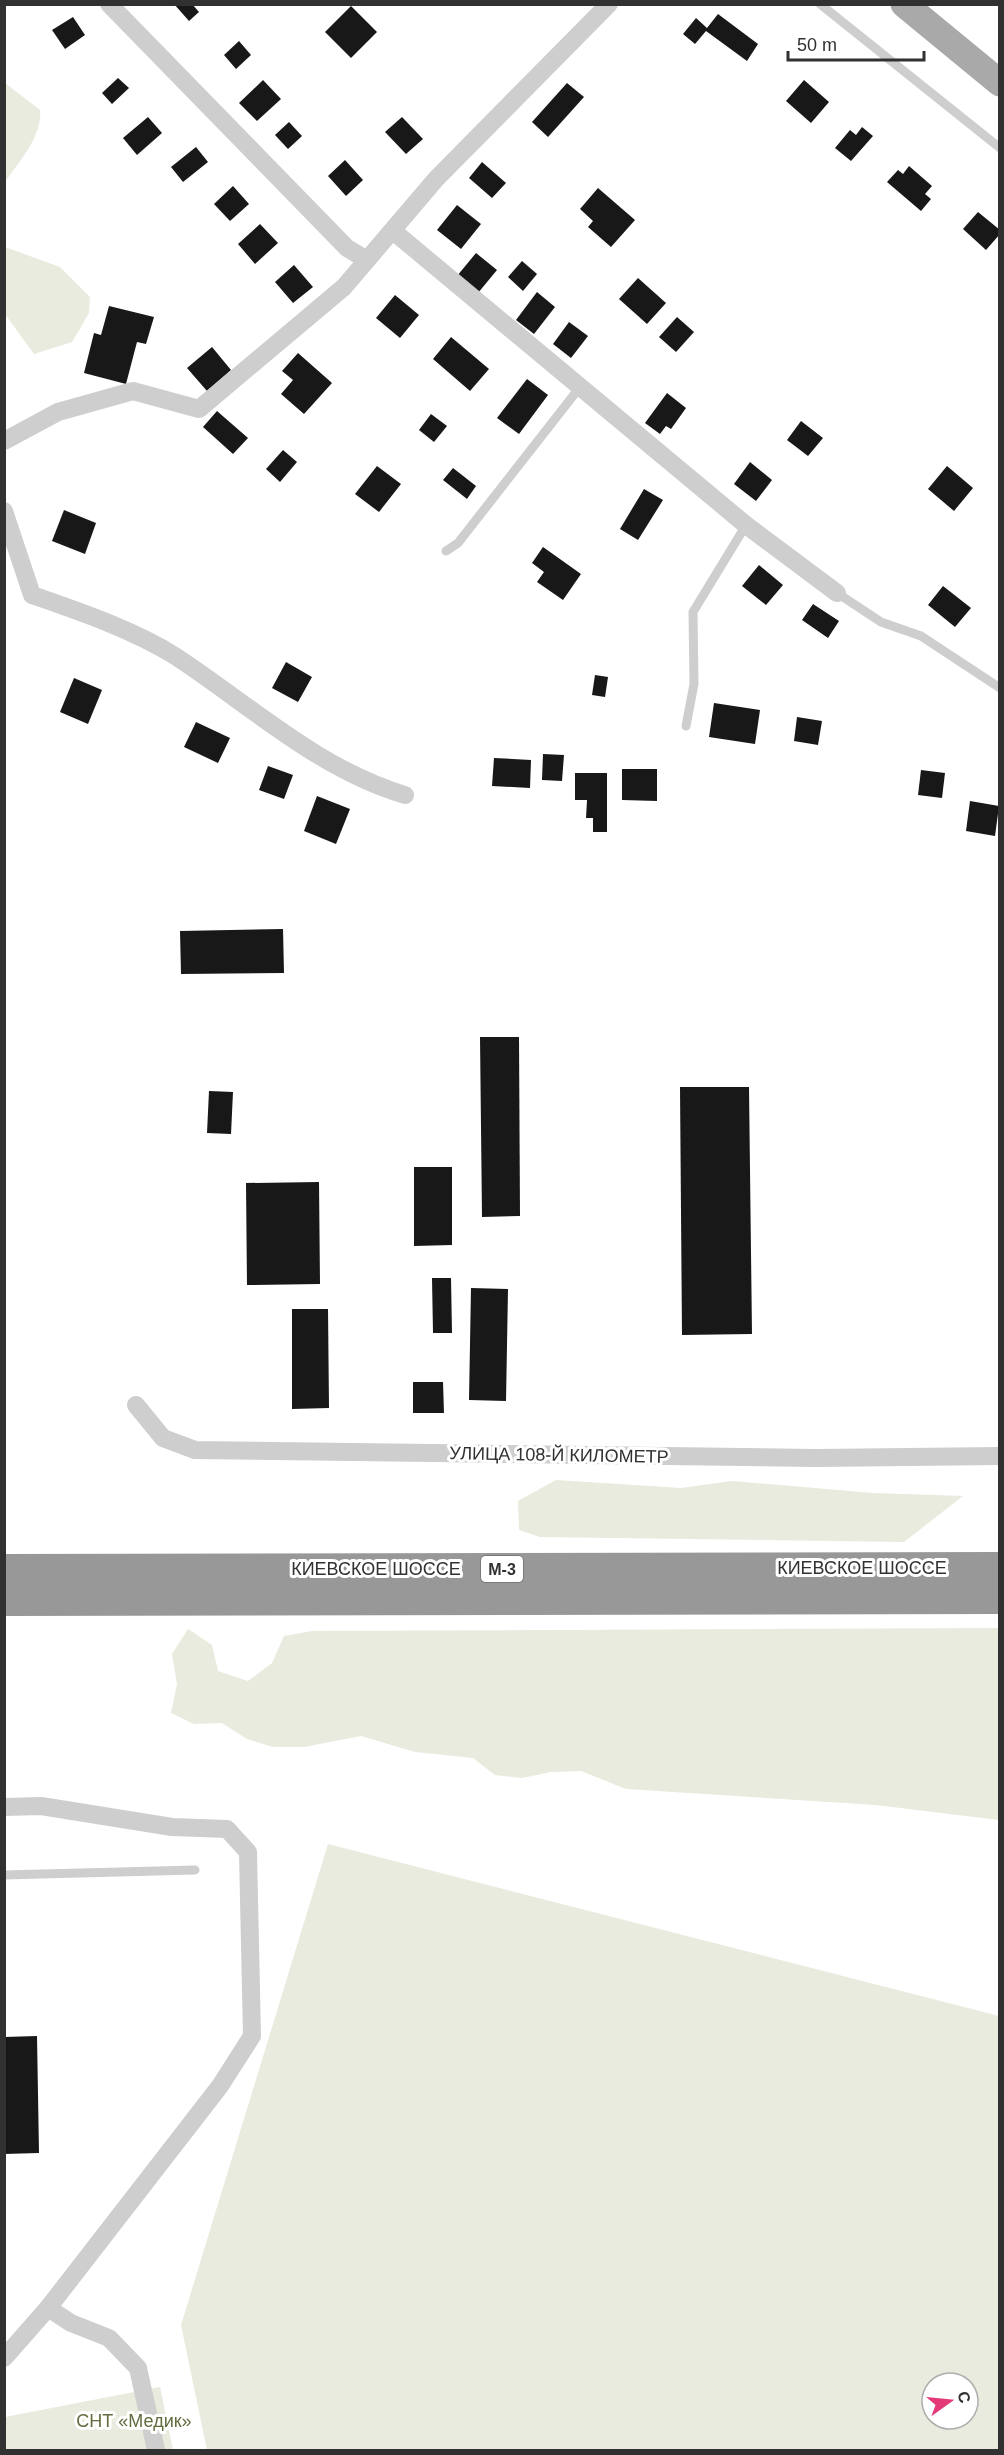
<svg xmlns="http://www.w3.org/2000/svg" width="1004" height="2455" viewBox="0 0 1004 2455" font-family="Arial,sans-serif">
	<rect width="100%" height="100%" fill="#fff"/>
	<!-- green -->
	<g fill="#e8ebdd" fill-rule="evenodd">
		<path d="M5,83L40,110C43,135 19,162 5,182Z"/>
		<polygon points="5,247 60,267 90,297 89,313 72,342 34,354 5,314"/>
		<polygon points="556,1480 681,1488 732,1481 873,1493 963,1496 904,1542 540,1537 519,1530 518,1501"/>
		<polygon points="999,1628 999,1820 876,1805 626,1789 581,1771 551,1772 522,1778 495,1775 473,1758 415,1752 361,1736 304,1747 273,1747 247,1739 222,1723 194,1724 171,1713 177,1684 172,1654 188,1629 212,1645 218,1671 248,1681 272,1663 284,1636 312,1631"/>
		<path d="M328,1844L999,2016V2450H207L181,2325ZM932,2383H968V2419H932Z"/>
		<polygon points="160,2387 173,2450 5,2450 5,2417"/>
	</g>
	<!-- building -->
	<g fill="#181818">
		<polygon points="174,4 192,4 199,12 189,21"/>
		<polygon points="351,6 377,32 351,58 325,32"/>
		<polygon points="718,14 758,44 747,61 706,31 695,44 683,34 696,18 707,28"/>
		<polygon points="73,17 85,35 65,49 52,30"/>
		<polygon points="239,41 251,55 236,69 224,55"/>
		<polygon points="118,78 129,88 112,104 102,93"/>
		<polygon points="263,80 281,99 257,121 239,103"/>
		<polygon points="804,80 829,102 811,123 786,101"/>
		<polygon points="567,83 584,97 548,137 532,122"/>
		<polygon points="148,117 162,133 137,155 123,138"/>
		<polygon points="402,117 423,139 406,154 385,132"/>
		<polygon points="289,122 302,136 288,149 275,135"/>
		<polygon points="862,127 873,136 851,161 835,148 850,130 856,135"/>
		<polygon points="196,147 208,162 183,182 171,167"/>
		<polygon points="345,160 363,180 346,196 328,176"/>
		<polygon points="482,162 506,183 492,198 469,178"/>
		<polygon points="909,166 932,186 925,194 931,199 921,211 887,182 898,170 903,174"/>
		<polygon points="233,186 249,204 230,221 214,204"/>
		<polygon points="598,188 635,220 611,247 588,227 593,221 580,209"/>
		<polygon points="457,205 481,224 461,249 437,230"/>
		<polygon points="978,212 1000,230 1000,234 986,250 963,229"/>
		<polygon points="260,224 278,243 255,264 238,244"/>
		<polygon points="476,253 497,270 478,293 457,276"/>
		<polygon points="522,261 537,274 523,291 508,277"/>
		<polygon points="294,265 313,287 293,303 275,282"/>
		<polygon points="638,278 666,303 647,324 619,299"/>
		<polygon points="537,292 555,307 534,334 516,320"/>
		<polygon points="395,295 419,315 400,338 376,318"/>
		<polygon points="109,306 154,317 146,344 137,342 126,384 84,373 94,333 101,335"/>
		<polygon points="677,317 694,332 676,352 659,337"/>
		<polygon points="569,322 588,336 571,358 553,344"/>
		<polygon points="451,337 489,369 470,391 433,359"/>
		<polygon points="212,347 231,370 207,391 187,368"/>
		<polygon points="298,353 332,383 304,414 281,394 293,380 282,371"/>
		<polygon points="527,379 548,395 519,434 497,418"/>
		<polygon points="667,393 686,408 671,429 666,426 660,434 645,423"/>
		<polygon points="217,411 248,438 233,454 203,427"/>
		<polygon points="431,414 447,426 434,442 419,430"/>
		<polygon points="801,421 823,438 808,456 787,440"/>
		<polygon points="283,450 297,462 280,482 266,469"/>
		<polygon points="750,462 772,480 756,501 734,484"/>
		<polygon points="377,466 401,484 379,512 355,494"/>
		<polygon points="947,466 973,488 954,511 928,489"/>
		<polygon points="453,468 476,486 467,499 443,480"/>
		<polygon points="644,489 663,500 638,540 620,529"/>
		<polygon points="64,510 96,523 85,554 52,541"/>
		<polygon points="543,547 581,574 563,600 537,582 544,572 532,563"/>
		<polygon points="759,565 783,585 766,605 742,586"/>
		<polygon points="943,586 971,608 955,627 928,605"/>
		<polygon points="813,604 839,621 828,638 802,620"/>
		<polygon points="286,662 312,677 298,702 272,688"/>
		<polygon points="595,675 608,677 605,697 592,695"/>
		<polygon points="74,678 102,690 88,724 60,712"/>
		<polygon points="714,703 760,710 755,744 709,737"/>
		<polygon points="797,717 822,721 818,745 794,741"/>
		<polygon points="196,722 230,738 218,763 184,747"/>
		<polygon points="543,754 564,755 562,781 542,780"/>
		<polygon points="494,758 531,760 530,788 492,786"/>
		<polygon points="268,766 293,775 284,799 259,790"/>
		<polygon points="622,769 657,769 657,801 622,800"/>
		<polygon points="921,770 945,773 942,798 918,795"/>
		<polygon points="575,773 607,773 607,832 593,832 593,818 586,818 587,800 575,800"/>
		<polygon points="317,796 350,809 336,844 304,831"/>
		<polygon points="970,801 999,806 995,836 966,831"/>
		<polygon points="283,929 284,973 181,974 180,931"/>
		<polygon points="480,1037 519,1037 520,1216 482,1217"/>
		<polygon points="680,1087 749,1087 752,1334 682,1335"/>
		<polygon points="209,1091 233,1092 231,1134 207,1133"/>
		<polygon points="414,1167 452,1167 452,1245 414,1246"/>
		<polygon points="319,1182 320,1284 247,1285 246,1183"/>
		<polygon points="432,1278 451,1278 452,1333 433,1333"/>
		<polygon points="471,1288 508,1289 506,1401 469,1400"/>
		<polygon points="292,1309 328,1309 329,1408 292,1409"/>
		<polygon points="413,1382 443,1382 444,1413 413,1413"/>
		<polygon points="37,2036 39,2153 4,2154 4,2037"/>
	</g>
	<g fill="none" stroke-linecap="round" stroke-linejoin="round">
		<!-- lane -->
		<g stroke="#cecece" stroke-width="9">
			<polyline points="820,4 1000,148"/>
			<polyline points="446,551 458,543 580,387"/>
			<polyline points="837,593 881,622 921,636 1000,688"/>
			<polyline points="686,726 694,684 693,612 746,525"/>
			<polyline points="4,1875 195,1870"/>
		</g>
		<!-- street -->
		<g stroke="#cecece" stroke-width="18">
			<polyline points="109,4 347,248 367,260"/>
			<polyline points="393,231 746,525 837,593"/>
			<polyline points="4,441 58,412 133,391 199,409 344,287 436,179 609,4"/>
			<path d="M4,511L32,595C78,611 134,630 175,656C250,705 318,769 405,795"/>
			<polyline points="136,1405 163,1438 195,1450 816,1458 1000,1456"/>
			<polyline points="4,1807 41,1806 172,1827 227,1829 248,1852 252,2036 220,2086 48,2308 4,2358"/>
			<polyline points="48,2308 71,2323 109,2338 138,2368 156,2450"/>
		</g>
		<!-- primary -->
		<polyline stroke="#a9a9a9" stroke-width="27" points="904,4 1000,83"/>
		<!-- highway -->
		<g stroke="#989898" stroke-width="32">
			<polyline points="4,1570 1000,1568"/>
			<polyline points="4,1600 1000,1598"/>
		</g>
	</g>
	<g text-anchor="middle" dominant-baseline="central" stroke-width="6" stroke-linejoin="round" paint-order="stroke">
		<!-- shield labels -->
		<rect fill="#fff" stroke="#6f6f6f" stroke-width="1.5" x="481" y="1556" width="42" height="26" rx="4.5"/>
		<g font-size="16" font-weight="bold" fill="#313131">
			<text x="502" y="1569">М-3</text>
		</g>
		<!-- street labels -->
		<g font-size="18" fill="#313131" stroke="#fff">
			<text transform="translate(559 1455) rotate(1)">УЛИЦА 108-Й КИЛОМЕТР</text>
			<text x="862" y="1568">КИЕВСКОЕ ШОССЕ</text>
			<text x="376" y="1569">КИЕВСКОЕ ШОССЕ</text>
		</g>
		<!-- park labels -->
		<g font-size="18" fill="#626d3f" stroke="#fff">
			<text x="134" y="2421">СНТ «Медик»</text>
		</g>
	</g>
	<!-- border -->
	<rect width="1004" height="2455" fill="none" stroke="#313131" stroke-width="12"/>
	<!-- north arrow -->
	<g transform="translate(950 2401) rotate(75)"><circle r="28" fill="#ffffff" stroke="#adadad" stroke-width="1.5"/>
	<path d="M0-4.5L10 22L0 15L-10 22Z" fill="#e33978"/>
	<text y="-9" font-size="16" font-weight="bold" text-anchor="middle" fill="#313131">С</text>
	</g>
	<!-- scale -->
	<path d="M788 51v9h136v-9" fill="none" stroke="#313131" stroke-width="3"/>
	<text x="797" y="51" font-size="18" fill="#313131" stroke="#ffffff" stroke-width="4.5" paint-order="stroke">50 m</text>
</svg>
